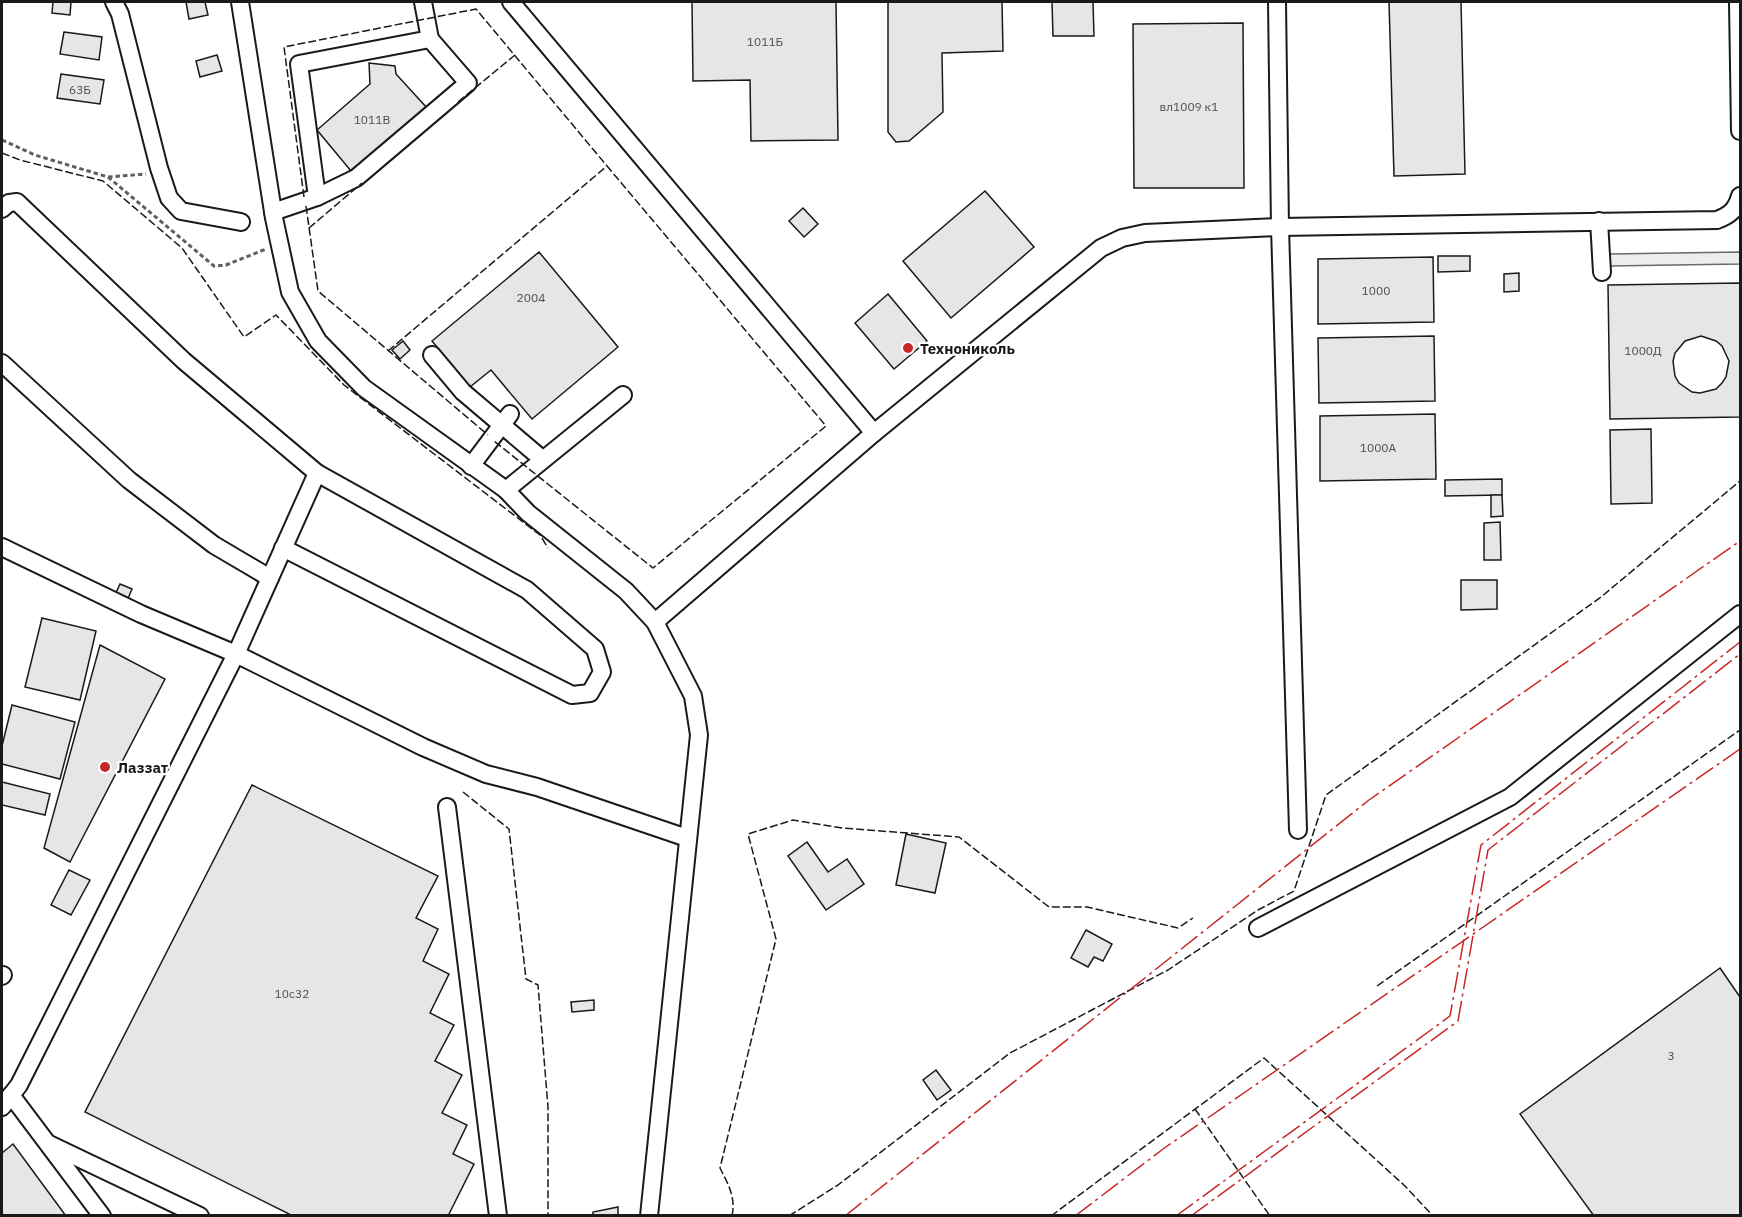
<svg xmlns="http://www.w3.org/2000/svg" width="1742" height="1217" viewBox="0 0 1742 1217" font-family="'IBM Plex Sans',sans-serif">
	<rect width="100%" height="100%" fill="#fff"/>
	<!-- parking -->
	<polygon fill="#ededed" stroke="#6a6a6a" stroke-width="1.5" points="1740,252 1740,264 1609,266 1609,254"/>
	<!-- building -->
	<g fill="#e6e6e6" stroke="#1a1a1a" stroke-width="1.5" fill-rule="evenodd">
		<polygon points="53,2 71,2 70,15 52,13"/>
		<polygon points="186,2 205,2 208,15 189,19"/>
		<polygon points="692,2 836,2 838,140 751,141 750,80 693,81"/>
		<polygon points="888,2 1002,2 1003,51 942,53 943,112 909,141 896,142 888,132"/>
		<polygon points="1052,2 1093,2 1094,36 1053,36"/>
		<polygon points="1389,2 1461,2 1465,174 1394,176"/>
		<polygon points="1243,23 1244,188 1134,188 1133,24"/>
		<polygon points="64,32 102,37 99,60 60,54"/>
		<polygon points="217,55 222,71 200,77 196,61"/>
		<polygon points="369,63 395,66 396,74 427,108 351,171 317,130 370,84"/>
		<polygon points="61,74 104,80 100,104 57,98"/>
		<polygon points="985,191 1034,247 951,318 903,261"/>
		<polygon points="803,208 818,224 804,237 789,221"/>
		<polygon points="539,252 618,347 532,419 491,370 470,387 432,341"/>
		<polygon points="1438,256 1470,256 1470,271 1438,272"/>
		<polygon points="1433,257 1434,322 1318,324 1318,259"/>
		<polygon points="1519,273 1519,291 1504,292 1504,274"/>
		<path d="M1740,283V417L1610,419L1608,285ZM1701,336L1716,341L1722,346L1729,361L1726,377L1722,383L1716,389L1700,393L1692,392L1679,383L1675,376L1673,361L1675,353L1685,341Z"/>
		<polygon points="888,294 927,341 894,369 855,323"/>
		<polygon points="1434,336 1435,401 1319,403 1318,338"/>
		<polygon points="403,341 410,350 400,359 392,350"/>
		<polygon points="1435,414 1436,479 1320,481 1320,416"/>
		<polygon points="1651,429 1652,503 1611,504 1610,430"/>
		<polygon points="1502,479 1502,495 1445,496 1445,480"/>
		<polygon points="1491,495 1502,495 1503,516 1491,517"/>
		<polygon points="1500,522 1501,560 1484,560 1484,523"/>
		<polygon points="1461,580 1497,580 1497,609 1461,610"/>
		<polygon points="120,584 132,589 126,603 114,597"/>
		<polygon points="42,618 96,631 80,700 25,687"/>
		<polygon points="100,645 165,679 70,862 44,848"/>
		<polygon points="12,705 75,722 60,779 2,764 2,746"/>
		<polygon points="2,782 50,794 45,815 2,805"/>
		<polygon points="252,785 438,876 416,918 438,929 423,961 449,974 430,1013 454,1025 435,1061 462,1075 442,1113 467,1125 453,1154 474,1164 448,1216 293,1216 85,1112"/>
		<polygon points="906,834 946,843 935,893 896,885"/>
		<polygon points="807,842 828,872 847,859 864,884 826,910 788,856"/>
		<polygon points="69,870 90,880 71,915 51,905"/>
		<polygon points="1086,930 1112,944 1103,961 1094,957 1088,967 1071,958"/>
		<polygon points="1720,968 1740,997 1740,1216 1594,1216 1520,1114"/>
		<polygon points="594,1000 594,1010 572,1012 571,1002"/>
		<polygon points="936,1070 951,1090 937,1100 923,1080"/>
		<polygon points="13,1144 66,1216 2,1216 2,1153"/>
		<polygon points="618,1207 618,1216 593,1216 593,1212"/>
	</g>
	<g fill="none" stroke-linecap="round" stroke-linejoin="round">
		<!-- minor casing -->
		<g stroke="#1a1a1a" stroke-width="20">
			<g id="minor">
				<polyline points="114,2 120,14 159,168 169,198 181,211 241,222"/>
				<polyline points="240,2 274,218 290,292 318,341 364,388 506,490 528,513 626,591 655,622 693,696 699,735 649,1216"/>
				<polyline points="511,2 874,433"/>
				<polyline points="1277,2 1280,227 1298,830"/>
				<polyline points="1738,2 1740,131"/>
				<polyline points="317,197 356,178 468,83 430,39"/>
				<polyline points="2,209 9,203 17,202 184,361 317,473 236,654 19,1085 2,1107"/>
				<polyline points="273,212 317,197 299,64 430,39 423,2"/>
				<polyline points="1599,221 1602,272"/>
				<polyline points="432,355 463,392 542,459"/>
				<polyline points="2,363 129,480 214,545 270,578"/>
				<polyline points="471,466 510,414"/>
				<polyline points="506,490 623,395"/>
				<polyline points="2,547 141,614 236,654 423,747 486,774 537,787 687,838"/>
				<polyline points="283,548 572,695 590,693 602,672 595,649 527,590 317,473"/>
				<path d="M655,622L874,433L1101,248L1122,238L1145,233L1280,227L1717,220C1730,215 1736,210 1740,196"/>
				<polyline points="447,807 498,1216"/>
				<polyline points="1258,928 1510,797 1740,614"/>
				<polyline points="2,976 3,975"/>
				<polyline points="11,1095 102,1216"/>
				<polyline points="49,1144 200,1216"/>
			</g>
		</g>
		<!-- path -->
		<g stroke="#5f5f5f" stroke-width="3" stroke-dasharray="4.5 3" stroke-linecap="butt">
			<polyline points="2,140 35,155 108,177 146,174"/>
			<polyline points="108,177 214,266 226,265 266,249"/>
		</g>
		<!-- minor -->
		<use href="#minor" stroke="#fff" stroke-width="16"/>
		<!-- fence -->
		<g stroke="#1a1a1a" stroke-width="1.5" stroke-dasharray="8 3" stroke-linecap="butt">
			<polyline points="458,102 515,55"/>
			<polyline points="2,153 20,160 103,181 182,248 244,337 276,315 344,385 540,535 548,548"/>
			<polyline points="304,197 284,47 476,9 607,166"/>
			<polyline points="306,206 318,291 488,435"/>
			<polyline points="309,228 362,183"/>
			<polyline points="388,351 607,166 826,426 653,568 494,441"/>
			<polyline points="463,792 509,829 526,979 538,985 548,1107 548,1216"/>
			<polyline points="1377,986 1740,730"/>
			<polyline points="1195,1109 1270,1216"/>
			<path d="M732,1216C736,1197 728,1184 720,1168L776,939L748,834L793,820L842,828L959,837L1049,907H1087L1178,928L1193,918"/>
			<polyline points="789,1216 838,1185 1010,1053 1168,970 1258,910 1294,891 1326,795 1601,597 1740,481"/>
			<polyline points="1051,1216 1264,1058 1405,1186 1433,1216"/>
		</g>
		<!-- power -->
		<g stroke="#c62828" stroke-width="1.5" stroke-dasharray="21 4.5 3 4.5" stroke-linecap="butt">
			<polyline points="845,1216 1369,800 1740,541"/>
			<polyline points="1075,1216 1163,1149 1740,749"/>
			<polyline points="1176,1216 1450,1016 1481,845 1740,642"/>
			<polyline points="1191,1216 1458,1021 1488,850 1740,654"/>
		</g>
	</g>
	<!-- markers -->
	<g fill="#c62828" stroke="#fff" stroke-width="2">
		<circle cx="908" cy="348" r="6"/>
		<circle cx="105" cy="767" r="6"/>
	</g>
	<g text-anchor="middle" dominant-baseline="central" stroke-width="4.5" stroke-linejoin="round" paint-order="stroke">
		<!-- number labels -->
		<g font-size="12" fill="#4d4d4d">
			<text x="765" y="41">1011Б</text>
			<text x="80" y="89">63Б</text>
			<text x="1189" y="106">вл1009 к1</text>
			<text x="372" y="119">1011В</text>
			<text x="1376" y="290">1000</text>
			<text x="531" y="297">2004</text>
			<text x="1643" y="350">1000Д</text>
			<text x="1378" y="447">1000А</text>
			<text x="292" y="993">10с32</text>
			<text x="1671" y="1055">3</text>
		</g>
		<!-- poi labels -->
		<g font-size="15" font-weight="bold" fill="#1a1a1a" stroke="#fff" text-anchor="start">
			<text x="920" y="348">Технониколь</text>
			<text x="117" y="767">Лаззат</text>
		</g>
	</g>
	<!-- border -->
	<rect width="1742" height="1217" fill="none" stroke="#1a1a1a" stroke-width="6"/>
</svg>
